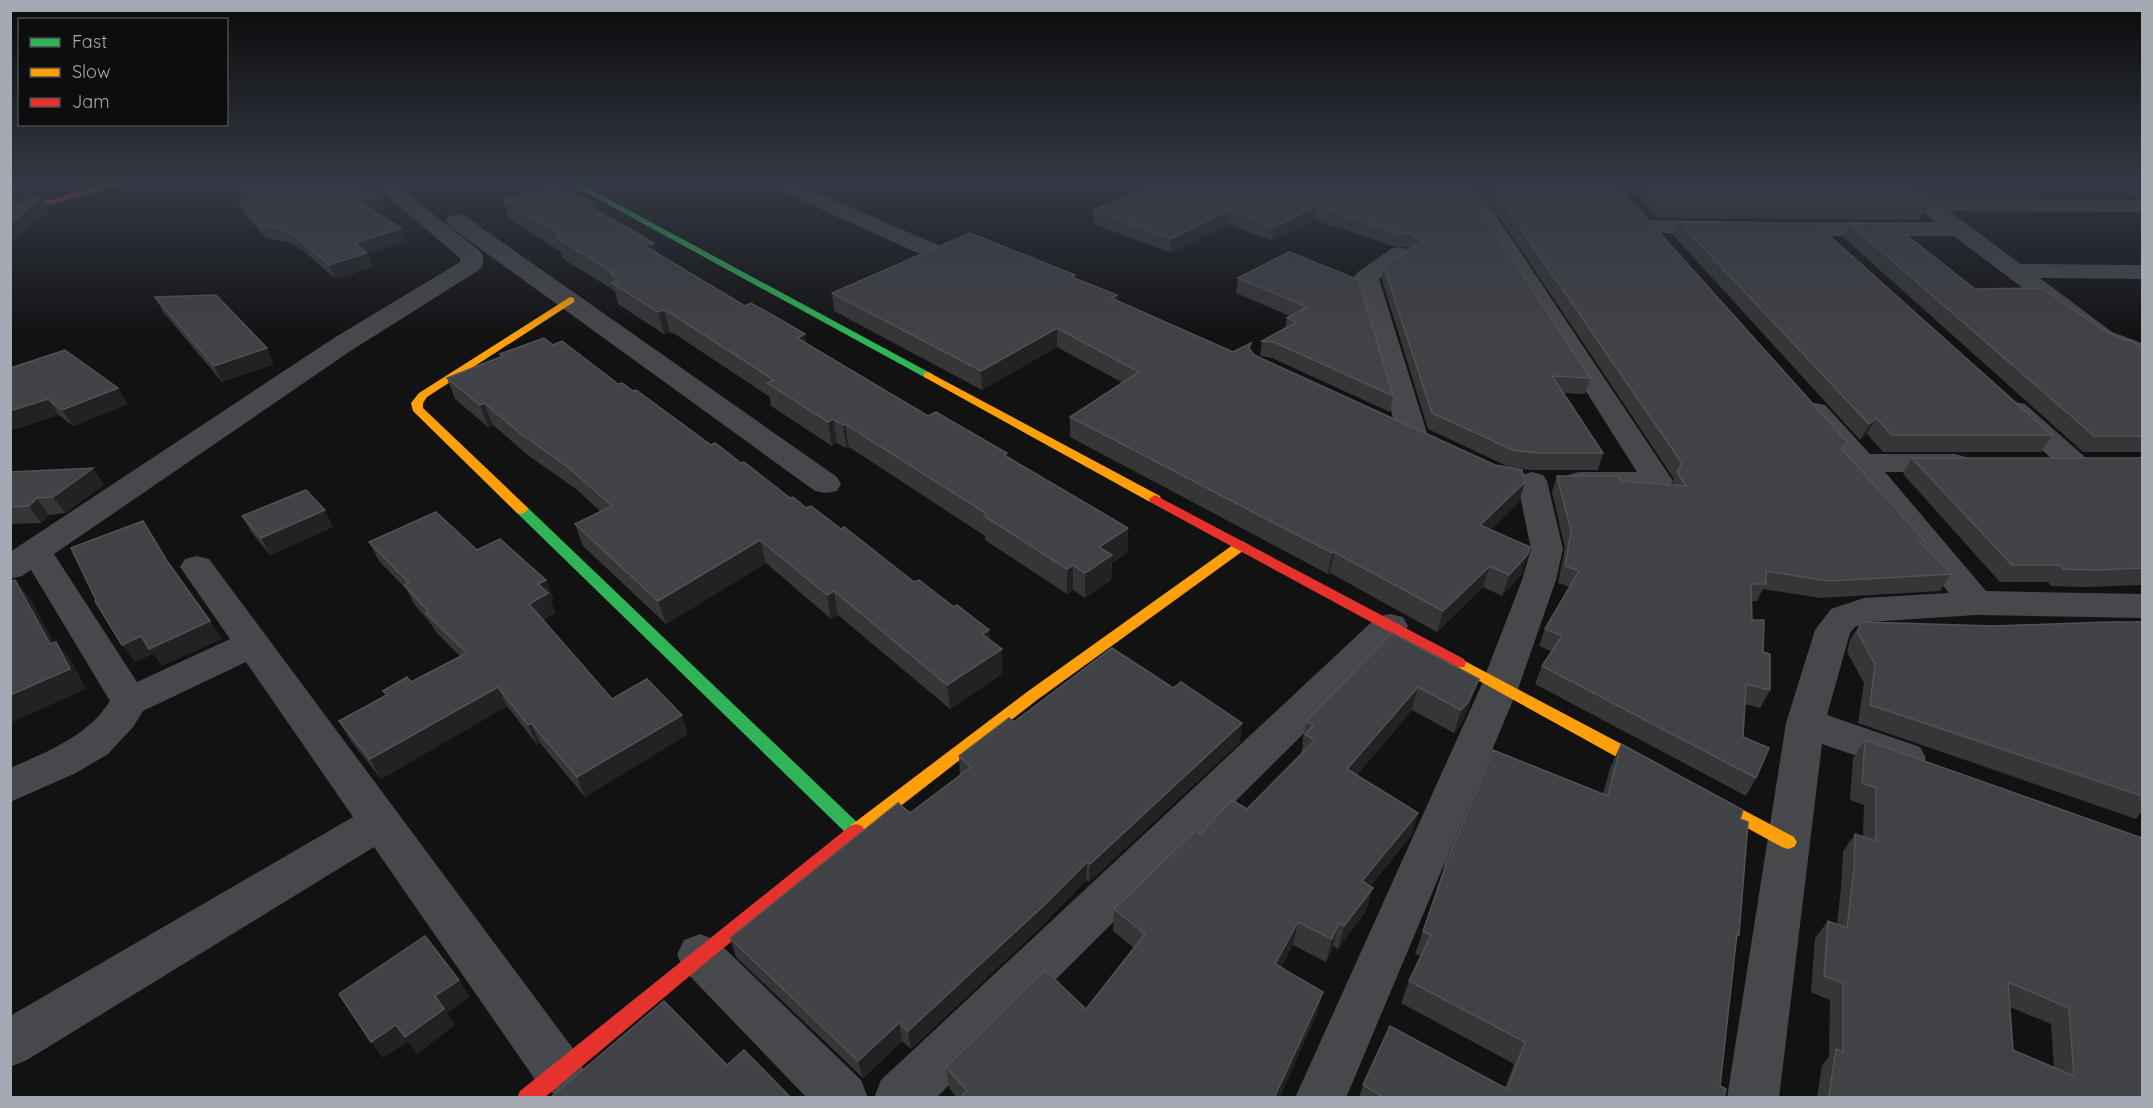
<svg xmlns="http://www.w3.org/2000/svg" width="2153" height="1108" viewBox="0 0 2153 1108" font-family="Quicksand,sans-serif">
	<rect width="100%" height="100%" fill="#121213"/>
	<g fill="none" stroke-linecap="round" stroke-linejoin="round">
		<!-- street -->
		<g fill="#47484b" fill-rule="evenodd">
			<path d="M369,181H391L480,251L483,256V265L479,270L352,350L54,554L137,682L230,639L180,567L185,559L197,556L209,559L577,1054L584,1071L577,1088L559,1096L541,1088L374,847L27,1060L10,1067V1016L353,817L246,662L143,711L133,727L108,754L76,773L10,802V768C47,752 88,736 110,701L31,570L22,576L10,579V552L334,338L460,262V258Z"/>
			<polygon points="764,181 790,181 945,248 948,253 945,258 937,260 929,258 767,185"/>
			<polygon points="1453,181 1473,181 1673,481 1669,487 1658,490 1579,490 1568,487 1564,481 1568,475 1579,472 1637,472"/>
			<polygon points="1885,181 1908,181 1932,199 2142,200 2142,212 1949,211 2021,264 2142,265 2142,279 2040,278 2112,332 2142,343 2142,359 2112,352 2094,342 1954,236 1779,236 1771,234 1768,229 1771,224 1779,222 1936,222"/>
			<polygon points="457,214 465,216 837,477 841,484 837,491 826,493 815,491 449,226 446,221 449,216"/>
			<polygon points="1650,220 1721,221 1729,223 1732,228 1729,233 1721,235 1642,232 1639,227 1642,222"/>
			<polygon points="1399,247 1407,249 1410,254 1379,279 1428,436 1423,442 1413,445 1403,442 1398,436 1354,277 1358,272 1391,249"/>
			<polygon points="2015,402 2025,404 2085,457 2089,463 2085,469 2074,472 2063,469 2005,416 2001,410 2005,404"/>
			<polygon points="1815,403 1825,405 1870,454 1955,454 1966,457 1970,463 1966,469 1955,472 1885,472 1986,591 2142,594 2142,618 1976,615 1868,622 1855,627 1850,633 1827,715 1920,747 1926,758 1920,769 1906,773 1822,744 1779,1098 1727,1098 1786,723 1815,630 1831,609 1864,598 1949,593 1851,469 1805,417 1801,411 1805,405"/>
			<polygon points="1532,472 1543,475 1547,481 1563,549 1556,580 1519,686 1346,1098 1295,1098 1481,686 1522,580 1531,549 1517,481 1521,475"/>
			<polygon points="1390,614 1403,617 1408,626 1403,635 936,1098 874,1098 881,1080 1377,617"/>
			<polygon points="700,934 716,940 861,1080 868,1098 807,1098 684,970 677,955 684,940"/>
		</g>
		<!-- fast -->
		<g fill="#30b455" fill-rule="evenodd">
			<polygon points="565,181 575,181 934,375 928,378 924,377"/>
			<polygon points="522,506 527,507 862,827 865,832 862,837 856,839 850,837 517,513 516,510"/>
		</g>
		<!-- slow -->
		<g fill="#ff9f0a" fill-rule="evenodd">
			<polygon points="570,297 574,298 574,302 427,397 423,403 423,408 527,507 528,510 522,514 517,513 413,411 411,403 419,393"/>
			<polygon points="928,372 1160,496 1161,499 1160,502 1150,502 924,377 924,373"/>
			<polygon points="1242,541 1249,545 1247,548 1037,700 862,836 856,838 850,836 847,831 850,826 1027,692 1237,542"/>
			<polygon points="1459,658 1663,766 1665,771 1663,776 1657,777 1651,776 1454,667 1452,663 1454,659"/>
			<polygon points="1702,788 1794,837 1797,842 1794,847 1788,849 1782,847 1696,800 1694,795 1696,790"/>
		</g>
		<!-- jam -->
		<g fill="#e5322d" fill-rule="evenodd">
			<polygon points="121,181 133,181 10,216 10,210"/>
			<polygon points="1155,495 1464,659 1466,663 1464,667 1454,667 1150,502 1149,499"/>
			<polygon points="856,824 862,826 865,831 862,836 710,959 544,1098 517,1098 520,1091 850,826"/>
		</g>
	</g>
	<!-- wall -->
	<g fill="#353637" fill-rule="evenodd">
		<polygon points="221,181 349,181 380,194 385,207 374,212 406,241 368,254 373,267 336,279 301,249 289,242 266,238 245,215 239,202 247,199 225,187"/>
		<polygon points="1462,181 1590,378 1585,394 1563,393 1603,453 1598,470 1532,470 1509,467 1428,429 1382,280 1384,266 1410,250 1407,247 1395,247 1315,220 1272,241 1228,224 1171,253 1094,224 1094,210"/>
		<polygon points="1475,181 1613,181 1844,451 1925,541 1922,545 1951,574 1940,591 1820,598 1763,589 1757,601 1752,601 1752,620 1763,652 1770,690 1760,708 1745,704 1743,737 1756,778 1746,796 1535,684 1542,666 1551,651 1539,646 1545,629 1570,587 1558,583 1565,548 1552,492 1557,476 1672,485 1674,479"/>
		<polygon points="1624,181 1903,181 1927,206 1920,220 1658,218"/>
		<polygon points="1911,181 2142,181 2142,198 2135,198 2129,192 2038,193 2036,197 1933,197"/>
		<polygon points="503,199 595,204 597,210 656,253 928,416 1007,453 1007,457 1128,528 1128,552 1112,563 1111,580 1085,598 1073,590 1067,594 985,540 985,536 849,447 846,448 837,443 832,446 771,406 770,397 678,336 670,332 664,334 618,304 615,291 562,258 560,251 509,219"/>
		<polygon points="1679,222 2052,435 2041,452 1883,452 1867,434 1860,440 1674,236"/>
		<polygon points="1849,223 1975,289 2102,329 2142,349 2142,452 2083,452 1843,237"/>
		<polygon points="1289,252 1393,396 1390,412 1272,358 1260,356 1262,341 1285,328 1287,318 1290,316 1236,293 1238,278"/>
		<polygon points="1075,278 1117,295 1117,301 1233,352 1250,350 1254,355 1519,502 1490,530 1521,575 1502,596 1483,587 1437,632 1330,573 1328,574 1070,437 1070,417 1123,383 1057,347 982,390 834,311 832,293"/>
		<polygon points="155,297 274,364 222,382 163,312"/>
		<polygon points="553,345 618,384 633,391 711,445 741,463 790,498 841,529 990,640 1003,673 950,709 838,615 831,619 766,563 666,624 583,546 575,524 600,511 576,489 529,456 493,425 488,427 455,399 447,378 501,357 500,354"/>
		<polygon points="10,368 128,404 73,426 59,415"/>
		<polygon points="1912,458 2142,458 2142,585 2085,587 2051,586 2048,582 2000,582 1903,474"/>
		<polygon points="93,468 104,485 65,513 49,515 41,523 10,524 10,472"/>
		<polygon points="242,516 333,527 270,555 252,533"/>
		<polygon points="369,542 477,550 546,580 553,599 551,601 555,613 543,620 612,699 688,734 585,797 540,743 537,745 507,706 381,779 351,741 339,721 386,696 383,691 411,682 460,656 436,632 431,624 414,604 407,590 379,561"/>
		<polygon points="1861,622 1995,626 2142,622 2142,811 2136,819 1858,723 1864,683 1847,652 1850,640"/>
		<polygon points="1392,633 1471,702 1461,725 1454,733 1412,710 1357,775 1418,813 1411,836 1370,886 1366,911 1338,949 1333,946 1326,962 1293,945 1281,967 1317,1014 1279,1098 957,1098 949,1088 946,1067 1086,1009 1134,948 1113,931 1114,909 1200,834 1247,809 1301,754 1303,745 1302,744 1306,721"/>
		<polygon points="1014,722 1240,742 1089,882 1086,880 1042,926 911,1049 902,1041 863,1078 736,957 730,938 910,813 960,775 959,756"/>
		<path d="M1865,740L2142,1098H1817L1822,1065L1829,1057L1830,1000L1811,992L1815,938L1828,921L1837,924L1841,888L1843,851L1855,834L1863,837L1864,805L1850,800L1853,758ZM2010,1007L2051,1024L2054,1067L2013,1050Z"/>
		<polygon points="1621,744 1740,819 1739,935 1736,939 1720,1086 1724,1098 1359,1098 1363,1085 1505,1088 1514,1064 1401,1003 1409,981 1421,956 1415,954 1438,888 1437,888 1445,865 1603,794 1610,768"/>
	</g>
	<!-- shaded-wall -->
	<g fill="#222223">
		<polygon points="47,181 99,181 78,184 10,204 10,191"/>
		<polygon points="380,194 385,207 364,215 358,202"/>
		<polygon points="41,197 49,211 10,245 10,224"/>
		<polygon points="595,204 600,224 589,206"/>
		<polygon points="1317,206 1315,220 1272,241 1274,227"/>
		<polygon points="1229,210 1228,224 1171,253 1171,239"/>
		<polygon points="401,228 406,241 368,254 373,267 336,279 329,265 355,243"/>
		<polygon points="654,243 659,264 645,246"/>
		<polygon points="1117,295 1116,313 1111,298"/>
		<polygon points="664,310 670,332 664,334 658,312"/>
		<polygon points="1057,328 1057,347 982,390 981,371"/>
		<polygon points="805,334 808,356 797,338"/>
		<polygon points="267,348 274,364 222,382 214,366"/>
		<polygon points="118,388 128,404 73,426 62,410"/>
		<polygon points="48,399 59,415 10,431 10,411"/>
		<polygon points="484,403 493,425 488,427 480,405"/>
		<polygon points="1876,418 1867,434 1860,440 1869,424"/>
		<polygon points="833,419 837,443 832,446 828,422"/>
		<polygon points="845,424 849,447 846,448 843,425"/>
		<polygon points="93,468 104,485 65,513 53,497"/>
		<polygon points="1525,482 1519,502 1474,546 1480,525"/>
		<polygon points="37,498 49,515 41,523 29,506"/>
		<polygon points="325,510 333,527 270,555 261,538"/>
		<polygon points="143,521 154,538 178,578 167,561"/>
		<polygon points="1128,528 1128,552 1112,563 1111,580 1085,598 1085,573 1099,547"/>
		<polygon points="760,540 766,563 666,624 658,601"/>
		<polygon points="1334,552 1330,573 1328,574 1332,553"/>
		<polygon points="1528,554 1521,575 1502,596 1509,575"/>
		<polygon points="1073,565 1073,590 1067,594 1067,569"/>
		<polygon points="1490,566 1483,587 1437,632 1443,611"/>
		<polygon points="15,580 31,600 66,665 50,644"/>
		<polygon points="546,580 553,599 551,601 555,613 536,623 529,604 538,584"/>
		<polygon points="834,591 838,615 831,619 827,595"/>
		<polygon points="210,621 222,639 162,666 153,654 135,662 122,645 141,636"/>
		<polygon points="989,630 991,653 982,634"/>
		<polygon points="56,642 72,662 86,689 10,723 10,695"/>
		<polygon points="1002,649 1003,673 950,709 947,685"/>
		<polygon points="1479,679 1471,702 1461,725 1454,733 1461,710"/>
		<polygon points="498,687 507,706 381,779 370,759"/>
		<polygon points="1418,687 1412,710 1342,792 1347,769"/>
		<polygon points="682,715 688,734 585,797 577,777"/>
		<polygon points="531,723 540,743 537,745 528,725"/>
		<polygon points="1242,723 1240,742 1089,882 1090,864"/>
		<polygon points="1418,813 1411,836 1356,904 1362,881"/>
		<polygon points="1087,862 1086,880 1042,926 911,1049 908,1031"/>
		<polygon points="1373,888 1366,911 1338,949 1344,926"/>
		<polygon points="1298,922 1293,945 1271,986 1275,964"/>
		<polygon points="1339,923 1333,946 1326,962 1332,939"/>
		<polygon points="459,980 470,997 447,1013 455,1025 417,1054 408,1042 383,1058 371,1042"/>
		<polygon points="1323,992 1317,1014 1279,1098 1274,1098"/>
		<polygon points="899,1023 902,1041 863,1078 858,1061"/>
	</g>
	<!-- building -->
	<g fill="#414245" stroke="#515256" stroke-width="1.5" fill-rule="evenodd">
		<polygon points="10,181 47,181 10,191"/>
		<polygon points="230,181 349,181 380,194 358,202 401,228 355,243 367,253 329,265 295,236 283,229 259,225 239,202 258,196"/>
		<polygon points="1157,181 1462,181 1590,378 1552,376 1603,453 1537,453 1513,450 1432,413 1384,266 1424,241 1415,238 1410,233 1398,233 1317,206 1274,227 1229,210 1171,239 1094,210"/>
		<polygon points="1488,181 1613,181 1848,443 1841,448 1925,541 1919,541 1951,574 1829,581 1766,571 1766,584 1751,584 1752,620 1764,620 1763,652 1770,654 1770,690 1746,684 1743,737 1769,748 1756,778 1542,666 1562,636 1545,629 1579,571 1565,566 1571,531 1557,476 1618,476 1622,481 1686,486 1677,472 1682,463"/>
		<polygon points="1640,181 1903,181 1921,194 1927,206 1663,204"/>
		<polygon points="1936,181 2039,181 2043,184 1939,183"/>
		<polygon points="557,183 595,204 589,206 654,243 645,246 745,306 751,303 774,316 805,334 797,338 864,378 928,416 936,412 1007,453 1004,455 1128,528 1099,547 1112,555 1085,573 1073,565 1067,569 984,516 987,514 845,424 843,425 833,419 828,422 767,383 774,380 672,314 664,310 658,312 612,283 619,280 611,274 613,273 556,237 561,236 503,199"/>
		<polygon points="41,197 10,224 10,205"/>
		<polygon points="1679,222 1815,223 2052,435 1892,435 1876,418 1869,424"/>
		<polygon points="1849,223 1892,224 1975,289 2041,288 2102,329 2121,339 2132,341 2142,349 2142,436 2094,436"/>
		<polygon points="970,233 1075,275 1071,277 1117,295 1111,298 1233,352 1251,343 1249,348 1254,355 1495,465 1522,470 1525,482 1480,525 1530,547 1528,554 1509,575 1490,566 1443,611 1334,552 1332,553 1070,417 1139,372 1057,328 981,371 832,293"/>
		<polygon points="1289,252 1359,280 1393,396 1274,342 1262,341 1297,322 1287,318 1307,307 1238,278"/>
		<polygon points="216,295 267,348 214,366 155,297"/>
		<polygon points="544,338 553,345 562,341 618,384 622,383 633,391 636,390 711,445 715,443 741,463 744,462 790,498 793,497 806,508 811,506 841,529 844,527 914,582 919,580 954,607 957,605 989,630 982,634 1002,649 947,685 834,591 827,595 760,540 658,601 575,524 612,506 568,467 521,434 484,403 480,405 447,378 503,356 500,354"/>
		<polygon points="65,350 118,388 62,410 48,399 10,411 10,368"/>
		<polygon points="1912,458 2142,458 2142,568 2097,570 2063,569 2060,565 2012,565"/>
		<polygon points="93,468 53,497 37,498 29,506 10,507 10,472"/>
		<polygon points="306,490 325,510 261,538 242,516"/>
		<polygon points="436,512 477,550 500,539 546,580 538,584 548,593 529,604 612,699 647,679 682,715 577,777 531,723 528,725 498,687 370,759 339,721 387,695 383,691 407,677 411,682 467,653 426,613 429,612 404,585 409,583 369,542"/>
		<polygon points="143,521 167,561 210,621 149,649 141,636 122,645 95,601 96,600 71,548"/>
		<polygon points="15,580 50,644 56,642 70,669 10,695 10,582"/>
		<polygon points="1861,622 1995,626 2108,622 2142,622 2142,796 1870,705 1875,664 1858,633"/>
		<polygon points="1392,633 1479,679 1468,702 1461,710 1418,687 1347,769 1418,813 1362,881 1373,888 1344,926 1339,923 1332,939 1298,922 1275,964 1323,992 1274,1098 960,1098 967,1091 946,1067 1045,970 1086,1009 1145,934 1114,909 1195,831 1200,834 1232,800 1247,809 1315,740 1305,734 1314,725 1306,721"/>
		<polygon points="1112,648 1173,688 1181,682 1242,723 1090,864 1087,862 1041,908 908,1031 899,1023 858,1061 730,938 898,803 910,813 971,767 959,756 1009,718 1014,722"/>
		<path d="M1865,740L2142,838V1098H1832L1829,1096L1836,1049L1843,1052V983L1824,976L1828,921L1847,928L1854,870L1855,834L1876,841V788L1862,783ZM2008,982L2069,1008L2074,1076L2013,1050Z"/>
		<polygon points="1621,744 1743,810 1740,819 1748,822 1739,935 1737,934 1720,1086 1726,1089 1724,1098 1379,1098 1380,1095 1363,1085 1390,1026 1507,1089 1525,1042 1409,981 1431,935 1423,931 1446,865 1445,865 1493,750 1608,796"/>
		<polygon points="425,936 459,980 435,996 444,1009 405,1037 396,1025 371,1042 339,994"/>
		<polygon points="664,1001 727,1065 744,1050 791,1098 550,1098"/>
	</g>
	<!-- sky -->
	<linearGradient id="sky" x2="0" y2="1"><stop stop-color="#0a0a0a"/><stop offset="0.54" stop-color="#333944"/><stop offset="1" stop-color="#333944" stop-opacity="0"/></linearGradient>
	<rect width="2153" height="336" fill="url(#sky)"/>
	<!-- border -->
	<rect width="2153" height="1108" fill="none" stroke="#a4a9b3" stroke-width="24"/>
	<!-- legend -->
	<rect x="18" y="18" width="210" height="108" fill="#0d0d0e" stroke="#494b50" stroke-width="1.5"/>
	<rect x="30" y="38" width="30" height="9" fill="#30b455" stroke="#494b50" stroke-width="1.5"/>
	<text x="72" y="48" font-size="18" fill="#a4a9b3">Fast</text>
	<rect x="30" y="68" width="30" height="9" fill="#ff9f0a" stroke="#494b50" stroke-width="1.5"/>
	<text x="72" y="78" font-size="18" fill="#a4a9b3">Slow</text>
	<rect x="30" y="98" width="30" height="9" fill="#e5322d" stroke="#494b50" stroke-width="1.5"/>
	<text x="72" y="108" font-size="18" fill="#a4a9b3">Jam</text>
</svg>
